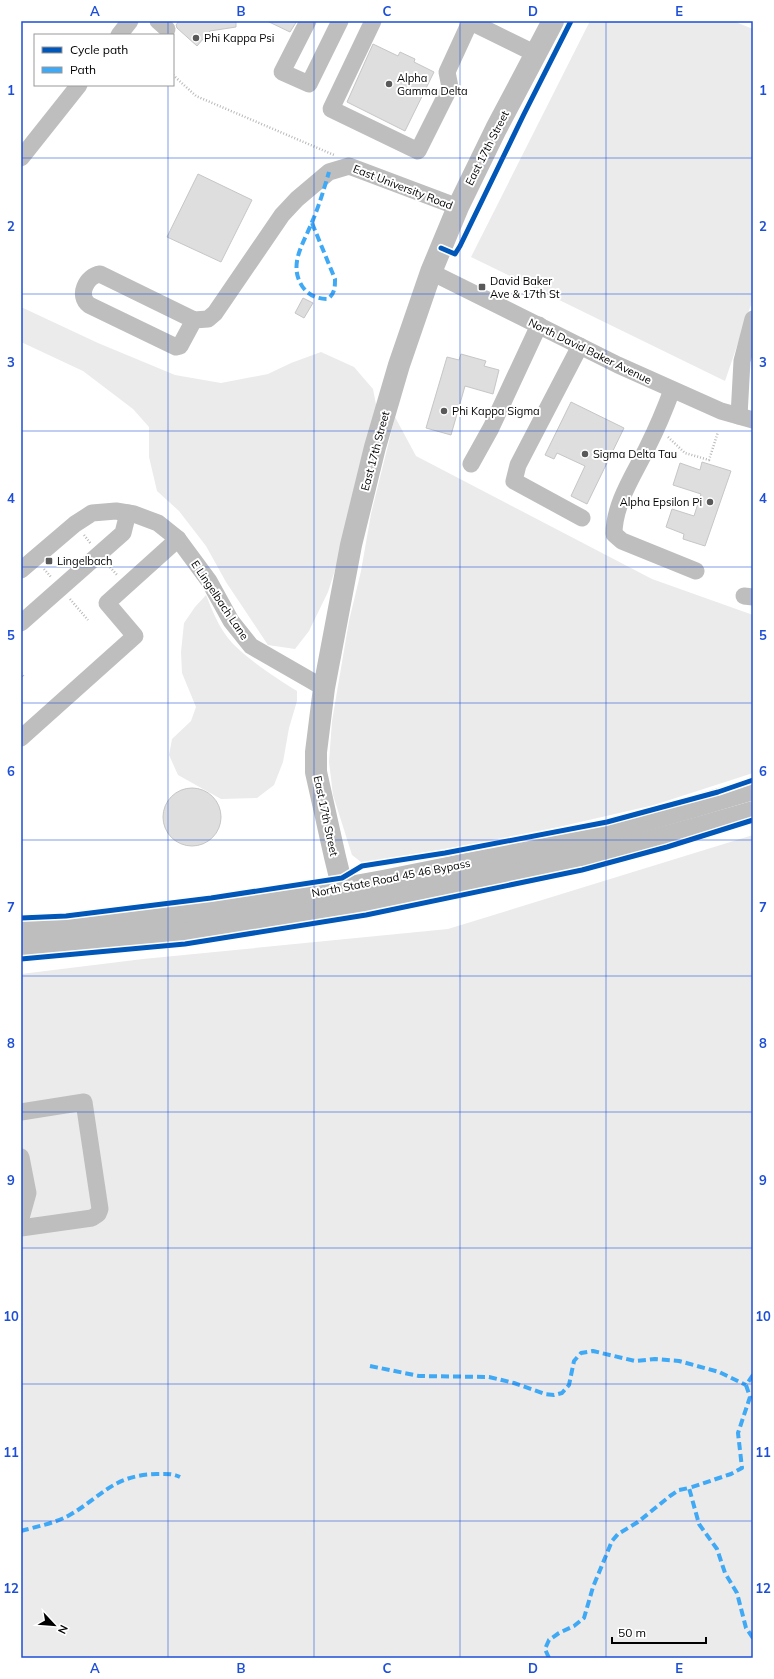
<svg xmlns="http://www.w3.org/2000/svg" width="774" height="1679" viewBox="0 0 774 1679" font-family="Mulish,sans-serif">
	<rect width="100%" height="100%" fill="#fff"/>
	<!-- green -->
	<g fill="#ebebeb">
		<polygon points="590,21 733,21 753,29 753,299 725,381 471,257"/>
		<polygon points="21,307 98,343 175,375 221,383 268,374 291,363 321,352 354,367 373,389 378,415 348,529 328,592 309,631 295,649 268,645 226,582 206,546 179,511 157,491 149,457 149,427 133,409 83,371 21,342"/>
		<polygon points="395,417 416,456 652,579 753,615 753,773 654,805 515,837 422,853 377,863 361,862 352,855 333,795 329,762 332,721 349,621 361,571 371,514"/>
		<path d="M206,595C212,610 218,625 228,638C242,656 277,679 297,691V701L289,728L283,762L274,785L257,798L221,799L178,775L169,755L172,739L191,721L196,707L182,673L181,652L184,623L195,607Z"/>
		<polygon points="753,835 753,1658 21,1658 21,974 143,959 448,929"/>
	</g>
	<!-- building -->
	<g fill="#dedede" stroke="#c6c6c6">
		<polygon points="179,21 236,21 236,27 210,31 197,46 177,28 176,25"/>
		<polygon points="267,21 297,21 290,32"/>
		<polygon points="373,44 398,56 400,52 415,59 414,62 434,72 405,131 347,102"/>
		<polygon points="198,174 252,200 221,262 167,237"/>
		<polygon points="303,298 313,303 304,318 295,313"/>
		<polygon points="461,354 486,361 484,366 499,370 493,394 465,386 451,435 426,428 447,357 459,360"/>
		<polygon points="571,402 624,428 587,504 571,496 585,466 557,453 554,459 545,455"/>
		<polygon points="702,462 731,471 705,546 683,539 684,534 666,527 672,509 694,516 701,494 673,485 680,463 700,470"/>
		<circle cx="192" cy="817" r="29"/>
	</g>
	<g fill="none" stroke-linecap="round" stroke-linejoin="round">
		<!-- path -->
		<g stroke="#b9b9b9" stroke-width="2.5" stroke-dasharray="1 2" stroke-linecap="butt">
			<polyline points="173,75 196,96 334,155"/>
			<polyline points="668,437 685,453 709,460 718,432"/>
			<polyline points="84,535 91,544"/>
			<polyline points="108,565 118,576"/>
			<polyline points="44,569 51,577"/>
			<polyline points="70,599 88,620"/>
			<polyline points="21,673 24,677"/>
		</g>
		<!-- minor -->
		<g stroke="#bebebe" stroke-width="17">
			<polyline points="158,21 167,29"/>
			<polyline points="308,21 282,72 309,84 340,21"/>
			<polyline points="373,21 331,109 418,151 450,87 447,72 470,22"/>
			<polyline points="469,21 536,54"/>
			<polyline points="119,35 130,21"/>
			<polyline points="21,158 79,85"/>
			<polyline points="431,272 618,365 721,411 753,420"/>
			<path d="M194,320L180,346L176,347L89,305C77,296 86,276 100,274L194,320L208,319L215,313L282,215L297,199L329,172L349,166L458,207"/>
			<polyline points="580,346 518,465 514,481 582,518"/>
			<path d="M672,390C665,409 657,428 648,446C635,473 614,503 614,534L622,541L696,571"/>
			<polyline points="739,416 742,361 753,319"/>
			<polyline points="471,464 491,428 539,325"/>
			<polyline points="21,570 75,524 92,513 116,511 134,514 158,523 178,539 209,581 231,621 251,646 324,688"/>
			<polyline points="744,596 753,597"/>
			<polyline points="21,623 123,533 128,513"/>
			<polyline points="21,738 135,636 107,603 178,539"/>
			<polyline points="21,1112 84,1102 100,1209 98,1214 92,1218 21,1228"/>
			<polyline points="21,1157 28,1193 21,1218"/>
		</g>
		<!-- major -->
		<polyline stroke="#bebebe" stroke-width="22" points="347,906 335,857 316,772 316,752 324,688 351,545 375,447 399,365 431,272 458,207 496,129 553,21"/>
		<!-- highway -->
		<g stroke="#bebebe" stroke-width="22">
			<path d="M21,929C269,911 515,862 753,789"/>
			<path d="M21,950C270,932 514,883 753,812"/>
		</g>
		<!-- quiet -->
		<g stroke="#3fa9f5" stroke-width="4" stroke-dasharray="8 4" stroke-linecap="butt">
			<path d="M312,223L335,279C335,287 335,293 328,299C317,299 308,295 302,286C288,264 304,243 312,222C319,206 324,189 329,172"/>
			<polyline points="370,1366 419,1376 489,1377 514,1383 545,1394 554,1395 562,1393 569,1385 574,1361 581,1353 593,1351 635,1361 655,1359 679,1361 719,1372 746,1385"/>
			<polyline points="753,1375 746,1385 750,1397 738,1433 742,1468 731,1474 689,1488 699,1524 717,1549 725,1573 737,1593 746,1628 753,1638"/>
			<path d="M21,1531C35,1527 55,1523 68,1516C102,1497 112,1475 157,1474C165,1474 172,1473 180,1477"/>
			<polyline points="549,1658 545,1649 549,1640 559,1633 574,1626 584,1618 593,1587 612,1541 618,1534 638,1522 670,1496 679,1490 689,1488"/>
		</g>
		<!-- cycleway casing -->
		<g stroke="#fff" stroke-width="8">
			<g id="cycleway">
				<polyline points="441,248 455,254 460,246 524,114 571,21"/>
				<polyline points="21,918 66,916 211,898 342,878 362,866 445,853 607,822 718,792 753,780"/>
				<polyline points="21,959 185,944 366,915 582,870 667,847 753,820"/>
			</g>
		</g>
		<!-- cycleway -->
		<use href="#cycleway" stroke="#0057b8" stroke-width="5"/>
	</g>
	<!-- grid -->
	<path fill="none" stroke="#1d4ed8" stroke-width="1" stroke-opacity="0.55" d="M168,21V35M314,21V1658M460,21V1658M606,21V1658M168,85V1658M21,158H753M21,294H753M21,431H753M21,567H753M21,703H753M21,840H753M21,976H753M21,1112H753M21,1248H753M21,1384H753M21,1521H753"/>
	<!-- markers -->
	<g fill="#595959" stroke="#fff" stroke-width="1.5">
		<circle cx="196" cy="38" r="4"/>
		<circle cx="389" cy="84" r="4"/>
		<rect x="478" y="283" width="8" height="8" rx="2"/>
		<circle cx="444" cy="411" r="4"/>
		<circle cx="585" cy="454" r="4"/>
		<circle cx="710" cy="502" r="4"/>
		<rect x="45" y="557" width="8" height="8" rx="2"/>
	</g>
	<g text-anchor="middle" dominant-baseline="central" stroke-width="4" stroke-linejoin="round" paint-order="stroke">
		<!-- poi labels -->
		<g font-size="11" fill="#000" stroke="#fff" text-anchor="start">
			<text x="204" y="38">Phi Kappa Psi</text>
			<text x="397" y="78">Alpha<tspan x="397" dy="13">Gamma Delta</tspan></text>
			<text x="490" y="281">David Baker<tspan x="490" dy="13">Ave &amp; 17th St</tspan></text>
			<text x="452" y="411">Phi Kappa Sigma</text>
			<text x="593" y="454">Sigma Delta Tau</text>
			<text x="702" y="502" text-anchor="end">Alpha Epsilon Pi</text>
			<text x="57" y="561">Lingelbach</text>
		</g>
		<!-- street labels -->
		<g font-size="11" fill="#000" stroke="#fff">
			<text transform="translate(487 148) rotate(-63)">East 17th Street</text>
			<text transform="translate(403 187) rotate(21)">East University Road</text>
			<text transform="translate(590 351) rotate(26)">North David Baker Avenue</text>
			<text transform="translate(375 451) rotate(-75)">East 17th Street</text>
			<text transform="translate(220 600) rotate(56)">E Lingelbach Lane</text>
			<text transform="translate(326 816) rotate(78)">East 17th Street</text>
			<text transform="translate(391 878) rotate(-11)">North State Road 45 46 Bypass</text>
		</g>
	</g>
	<!-- border -->
	<rect width="774" height="1679" fill="none" stroke="#ffffff" stroke-width="44"/>
	<!-- legend -->
	<rect x="34" y="34" width="140" height="52" fill="#ffffff" stroke="#999999"/>
	<rect x="42" y="47" width="20" height="6" fill="#0057b8" stroke="#999999"/>
	<text x="70" y="54" font-size="12" fill="#000000">Cycle path</text>
	<rect x="42" y="67" width="20" height="6" fill="#3fa9f5" stroke="#999999"/>
	<text x="70" y="74" font-size="12" fill="#000000">Path</text>
	<!-- north arrow -->
	<g transform="translate(54 1625) rotate(116)" stroke="#ffffff" stroke-width="3" paint-order="stroke">
	<path d="M0-3L7 15L0 10L-7 15Z" fill="#000000"/>
	<text y="-6" font-size="11" font-weight="bold" text-anchor="middle" fill="#000000">N</text>
	</g>
	<!-- scale -->
	<path d="M612 1637v6h94v-6" fill="none" stroke="#000000" stroke-width="2"/>
	<text x="618" y="1637" font-size="12" fill="#000000" stroke="#ffffff" stroke-width="3" paint-order="stroke">50 m</text>
	<rect x="22" y="22" width="730" height="1635" fill="none" stroke="#1d4ed8" stroke-width="1.5"/>
	<g font-size="13" text-anchor="middle" font-weight="bold" fill="#1d4ed8">
		<text x="95" y="16">A</text>
		<text x="241" y="16">B</text>
		<text x="387" y="16">C</text>
		<text x="533" y="16">D</text>
		<text x="679" y="16">E</text>
		<text x="11" y="95">1</text>
		<text x="763" y="95">1</text>
		<text x="11" y="231">2</text>
		<text x="763" y="231">2</text>
		<text x="11" y="367">3</text>
		<text x="763" y="367">3</text>
		<text x="11" y="503">4</text>
		<text x="763" y="503">4</text>
		<text x="11" y="640">5</text>
		<text x="763" y="640">5</text>
		<text x="11" y="776">6</text>
		<text x="763" y="776">6</text>
		<text x="11" y="912">7</text>
		<text x="763" y="912">7</text>
		<text x="11" y="1048">8</text>
		<text x="763" y="1048">8</text>
		<text x="11" y="1185">9</text>
		<text x="763" y="1185">9</text>
		<text x="11" y="1321">10</text>
		<text x="763" y="1321">10</text>
		<text x="11" y="1457">11</text>
		<text x="763" y="1457">11</text>
		<text x="11" y="1593">12</text>
		<text x="763" y="1593">12</text>
		<text x="95" y="1673">A</text>
		<text x="241" y="1673">B</text>
		<text x="387" y="1673">C</text>
		<text x="533" y="1673">D</text>
		<text x="679" y="1673">E</text>
	</g>
</svg>
